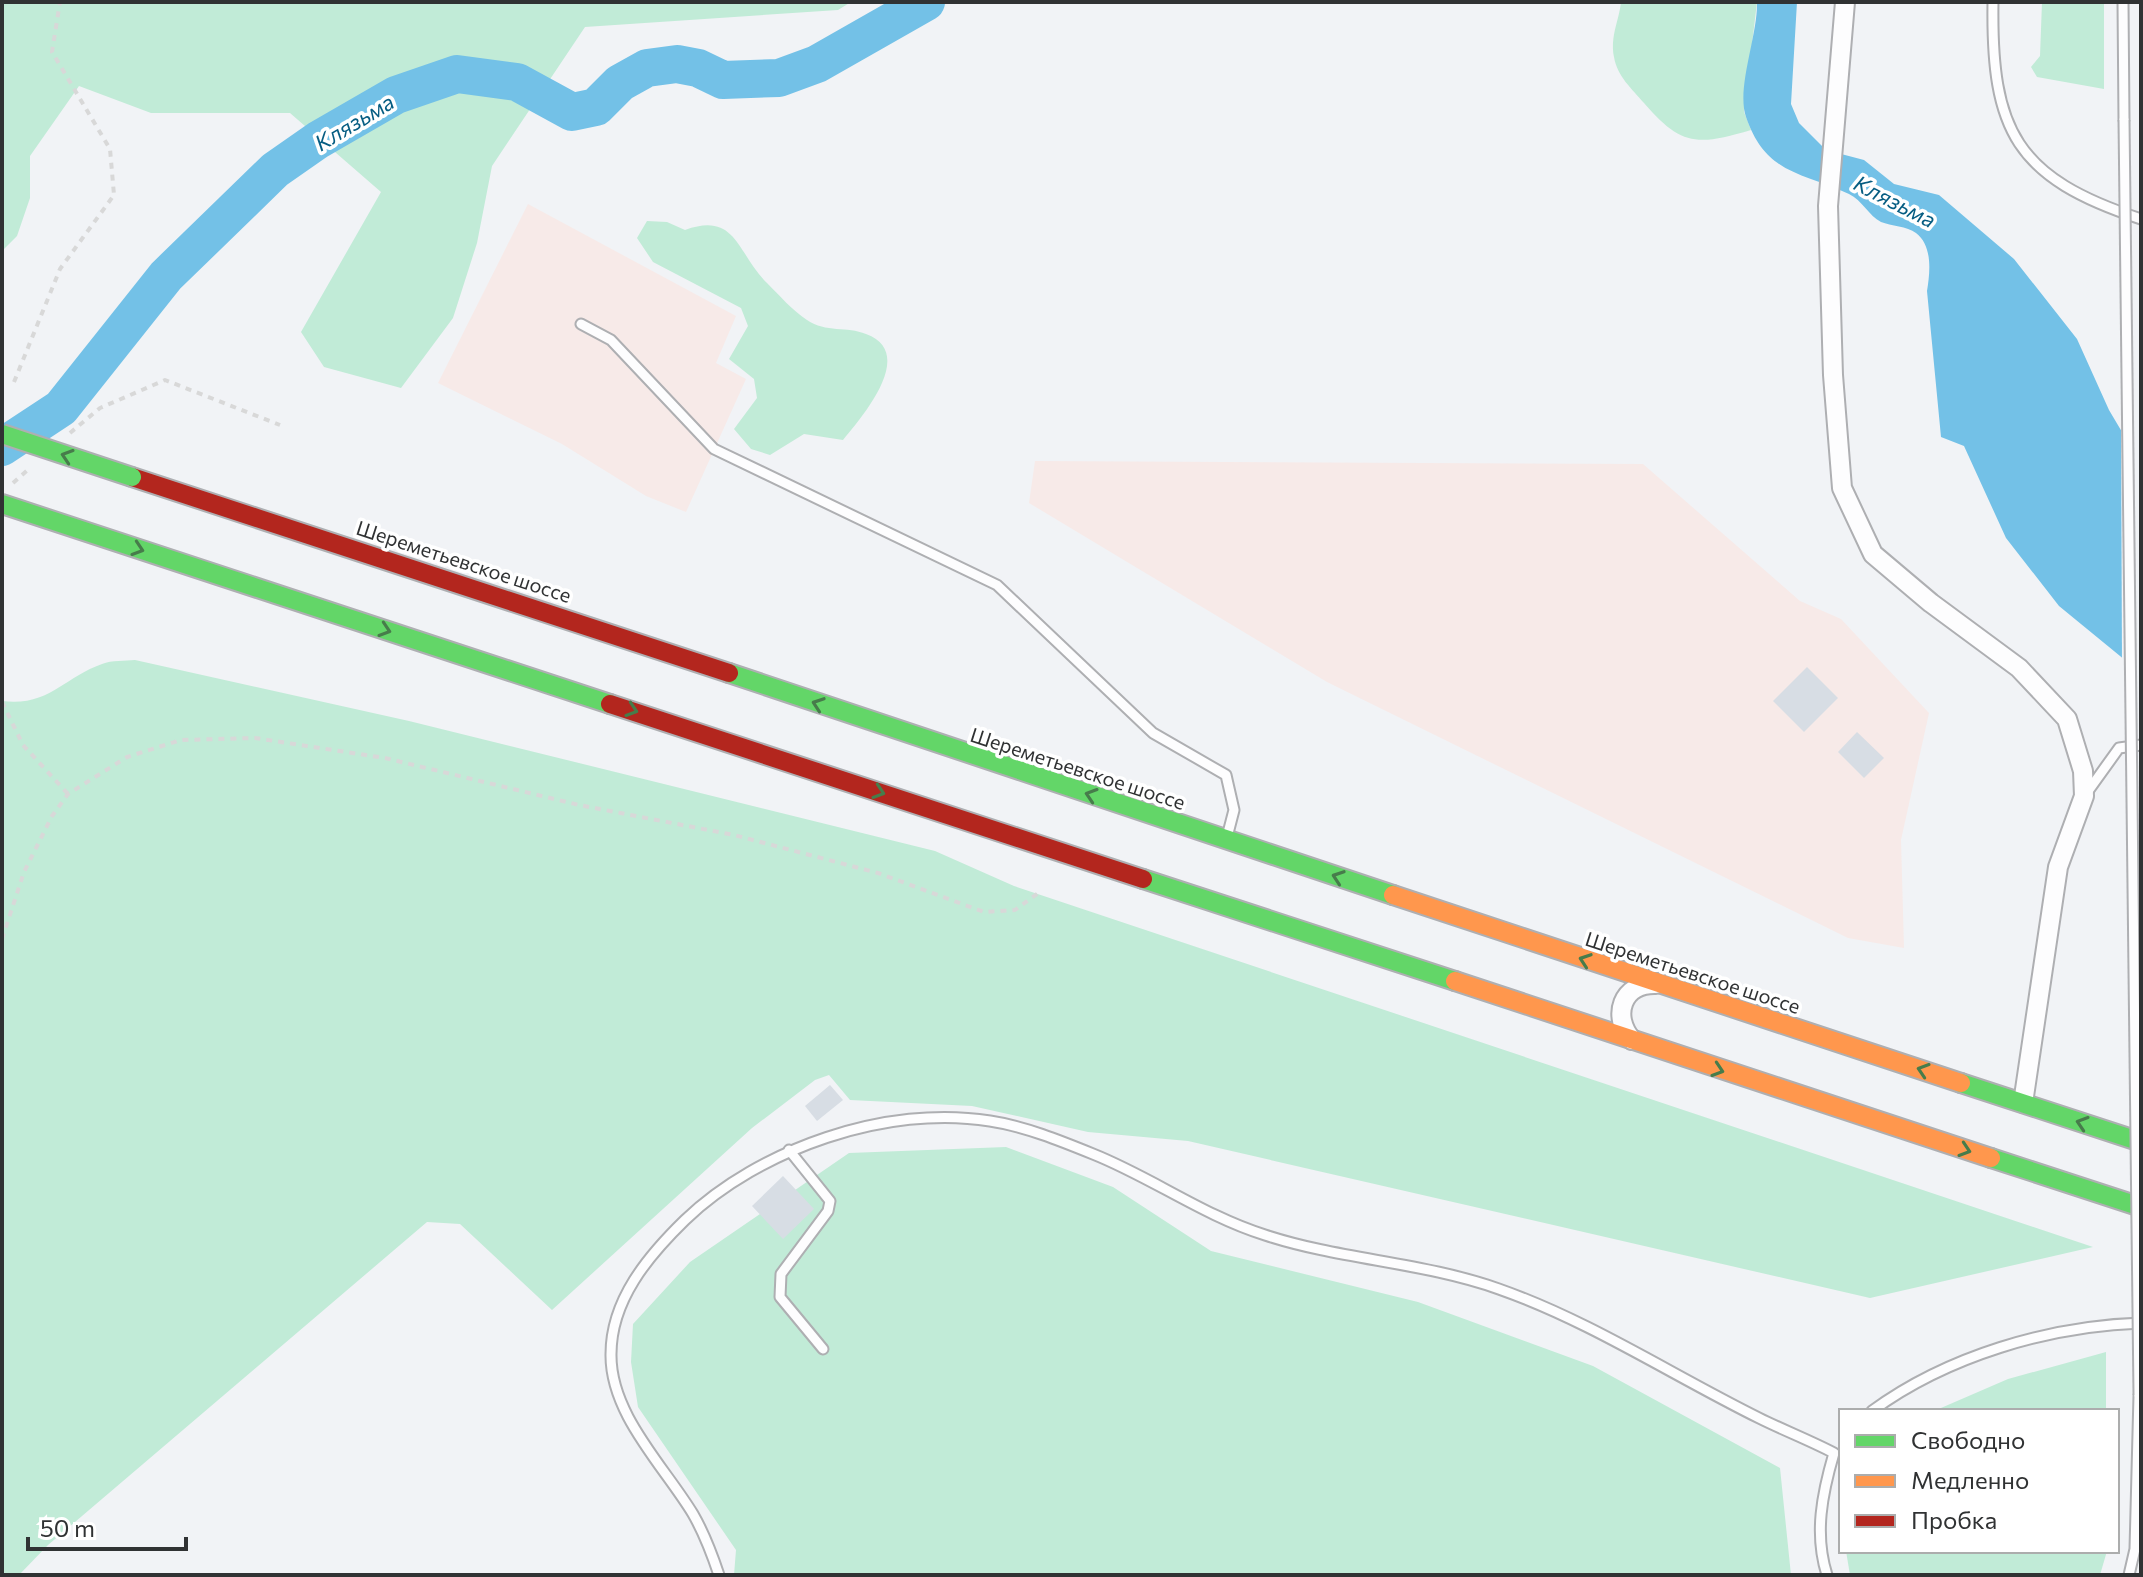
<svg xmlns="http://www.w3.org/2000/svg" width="2143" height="1577" viewBox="0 0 2143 1577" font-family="Commissioner,sans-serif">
	<rect width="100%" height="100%" fill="#f1f3f6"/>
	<!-- industrial -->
	<g fill="#f7eae8">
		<polygon points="528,204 736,316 716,363 746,379 686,512 646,496 562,444 438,383"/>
		<polygon points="1035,461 1643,464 1800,601 1841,619 1929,713 1901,840 1904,948 1848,938 1327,682 1029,503"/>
	</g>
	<!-- green -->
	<g fill="#c1ebd7">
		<polygon points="2,2 851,2 838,10 585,27 492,166 477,243 453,318 401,388 324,367 301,332 381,192 290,113 151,113 79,86 30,156 30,198 17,236 2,251"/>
		<path d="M1621,2H1757L1744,112L1751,130C1697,146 1681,146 1644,103C1632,89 1617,76 1614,57C1610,36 1619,21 1621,2Z"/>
		<polygon points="2042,2 2104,2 2104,89 2037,77 2031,67 2040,56"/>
		<path d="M647,221L667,222L685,230C737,211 737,254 767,283C779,295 793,311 807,320C826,333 847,326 866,334C918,353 861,418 843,440L804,434L770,455L751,449L734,429L757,398L754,379L729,359L748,326L741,308L653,262L637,238Z"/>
		<path d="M135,660L409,721L935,851L1014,886L2093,1247L1870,1298L1188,1141L1088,1132L972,1106L850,1100L829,1075L815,1080L752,1128L552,1310L460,1224L427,1222L48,1545L19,1575H2V701C49,707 64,677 102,664C112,660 125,661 135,660Z"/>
		<polygon points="1006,1147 1113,1187 1211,1251 1418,1302 1593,1366 1780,1468 1791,1575 734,1575 736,1550 638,1407 631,1362 633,1324 690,1262 849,1153"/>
		<polygon points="2106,1352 2106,1411 1934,1411 2008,1379"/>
		<polygon points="1846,1551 2107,1551 2100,1575 1850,1575"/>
	</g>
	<!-- water -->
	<path fill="#73c1e7" d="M1757,2H1797L1791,104L1799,123L1826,150L1864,160L1894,184L1939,195L2014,259L2077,339L2109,410L2141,464L2131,665L2059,606L2006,538L1964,446L1941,437L1927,291C1930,273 1933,246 1916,233C1907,226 1891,226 1881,222C1869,216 1862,200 1849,194C1802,172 1766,175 1746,117C1736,88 1758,35 1757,2Z"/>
	<!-- pier -->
	<polygon fill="#f1f3f6" points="2121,423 2141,456 2141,674 2122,663"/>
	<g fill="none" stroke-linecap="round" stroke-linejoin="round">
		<!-- river -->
		<polyline stroke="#73c1e7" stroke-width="38" points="2,447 61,408 166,276 275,170 318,140 396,95 457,74 517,82 572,112 596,107 620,83 647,68 677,64 698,68 723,80 779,78 817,64 926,2"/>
	</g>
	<!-- building -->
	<g fill="#d7dde4">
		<polygon points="1807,667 1838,698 1804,732 1773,701"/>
		<polygon points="1857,732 1884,758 1864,778 1838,752"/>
		<polygon points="830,1085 843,1100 817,1121 805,1106"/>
		<polygon points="783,1176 814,1209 783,1239 752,1206"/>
	</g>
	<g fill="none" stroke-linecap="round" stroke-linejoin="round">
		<!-- lane casing -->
		<g stroke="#aeafb2" stroke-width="13">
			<g id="lane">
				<path d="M1993,2C1991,131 2016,178 2141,219"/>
				<polyline points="2123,2 2124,120"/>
				<polyline points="581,324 611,340 714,449 997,585 1153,733 1226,775 1234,810 1227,837"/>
				<polyline points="2086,794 2119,748 2141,745"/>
				<polyline points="789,1150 830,1201 828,1211 781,1274 780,1297 823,1349"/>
				<path d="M1872,1411C1947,1356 2049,1326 2141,1323"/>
				<path d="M719,1575C712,1554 704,1533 693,1514C664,1466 610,1414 611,1354C611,1300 648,1256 685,1220C759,1149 887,1104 990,1121C1024,1126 1061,1141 1093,1154C1151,1177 1204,1216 1265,1235C1341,1260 1423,1262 1499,1289C1590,1321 1672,1375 1759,1418C1783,1430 1809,1440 1834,1453C1822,1494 1814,1534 1827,1575"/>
				<polyline points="2129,1575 2135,1549 2139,1395"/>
			</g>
		</g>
		<!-- street casing -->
		<g stroke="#aeafb2" stroke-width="22">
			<g id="street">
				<polyline points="1845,2 1828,206 1833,375 1842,488 1873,554 1931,603 2019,668 2067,719 2083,771 2084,796 2058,867 2023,1103"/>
				<path d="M1632,1040C1611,1016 1622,983 1656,984"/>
			</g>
		</g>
		<!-- fast casing -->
		<g stroke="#aeafb2" stroke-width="22">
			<g id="fast">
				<polyline points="2,504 610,704"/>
				<polyline points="729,673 1393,895"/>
				<polyline points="1143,879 1455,981"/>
				<polyline points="1961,1083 2141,1142"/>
				<polyline points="1991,1158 2141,1207"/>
			</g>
		</g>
		<!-- slow casing -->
		<g stroke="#aeafb2" stroke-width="22">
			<g id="slow">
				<polyline points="1393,895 1961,1083"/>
				<polyline points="1455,981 1991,1158"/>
			</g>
		</g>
		<!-- jam casing -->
		<g stroke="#aeafb2" stroke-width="22">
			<g id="jam">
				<polyline points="132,477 729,673"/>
				<polyline points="610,704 1143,879"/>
			</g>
		</g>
		<!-- path -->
		<g stroke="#d8d8d8" stroke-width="4" stroke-dasharray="6 6" stroke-linecap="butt">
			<polyline points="14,382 60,269 114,195 110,149 52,52 60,2"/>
			<polyline points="70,433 100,408 165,380 280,425"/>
			<polyline points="13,483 30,468"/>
			<polyline points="2,702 23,745 68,794"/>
			<polyline points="2,939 24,872 52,816 68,794 127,757 181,740 255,738 385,758 579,805 734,835 878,873 984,912 1015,910 1041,891"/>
		</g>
		<!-- lane -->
		<use href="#lane" stroke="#fdfdfe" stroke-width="9"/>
		<!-- street -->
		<use href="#street" stroke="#fdfdfe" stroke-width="18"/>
		<!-- fast -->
		<use href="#fast" stroke="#63d668" stroke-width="18"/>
		<!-- slow -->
		<use href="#slow" stroke="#ff974d" stroke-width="18"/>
		<!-- jam -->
		<use href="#jam" stroke="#b3261e" stroke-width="18"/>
		<!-- lane-bridge casing -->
		<g stroke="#aeafb2" stroke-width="13" stroke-linecap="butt">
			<polyline id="lane-bridge" points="2124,120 2139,1395"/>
		</g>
		<!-- fast-bridge casing -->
		<g stroke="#aeafb2" stroke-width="22" stroke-linecap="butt">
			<polyline id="fast-bridge" points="2,434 132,477"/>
		</g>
		<!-- lane-bridge -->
		<use href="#lane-bridge" stroke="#fdfdfe" stroke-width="9"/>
		<!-- fast-bridge -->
		<use href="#fast-bridge" stroke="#63d668" stroke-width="18"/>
	</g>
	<!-- one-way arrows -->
	<defs><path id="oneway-chevron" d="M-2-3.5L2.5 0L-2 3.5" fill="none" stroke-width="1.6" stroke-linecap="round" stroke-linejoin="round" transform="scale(2)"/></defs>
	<g stroke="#477c4b">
		<use href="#oneway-chevron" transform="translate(67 456) rotate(-162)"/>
		<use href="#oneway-chevron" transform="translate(138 549) rotate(18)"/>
		<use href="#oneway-chevron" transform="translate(385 630) rotate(18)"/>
		<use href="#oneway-chevron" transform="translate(818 704) rotate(-161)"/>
		<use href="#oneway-chevron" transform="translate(632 710) rotate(18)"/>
		<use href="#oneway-chevron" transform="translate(879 792) rotate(18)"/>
		<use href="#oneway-chevron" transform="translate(1091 795) rotate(-162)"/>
		<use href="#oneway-chevron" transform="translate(1338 877) rotate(-161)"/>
		<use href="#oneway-chevron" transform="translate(1585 960) rotate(-161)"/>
		<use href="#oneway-chevron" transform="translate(1718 1070) rotate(18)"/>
		<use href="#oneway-chevron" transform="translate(1923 1070) rotate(-162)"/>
		<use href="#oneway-chevron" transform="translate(2082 1123) rotate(-162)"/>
		<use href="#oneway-chevron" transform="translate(1965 1150) rotate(18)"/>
	</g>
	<g text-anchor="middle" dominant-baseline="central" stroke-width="7" stroke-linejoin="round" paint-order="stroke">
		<!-- street labels -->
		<g font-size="20" fill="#303233" stroke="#fff">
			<text transform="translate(464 561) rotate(18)">Шереметьевское шоссе</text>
			<text transform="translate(1078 768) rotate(18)">Шереметьевское шоссе</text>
			<text transform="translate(1693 972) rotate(18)">Шереметьевское шоссе</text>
		</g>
		<!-- water labels -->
		<g font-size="22" font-style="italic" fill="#065d82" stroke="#fff">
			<text transform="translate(354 122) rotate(-31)">Клязьма</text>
			<text transform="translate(1895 201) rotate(27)">Клязьма</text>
		</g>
	</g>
	<!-- border -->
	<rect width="2143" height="1577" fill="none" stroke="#303233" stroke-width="8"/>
	<!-- legend -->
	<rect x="1839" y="1409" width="280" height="144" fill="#ffffff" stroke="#acadad" stroke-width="2"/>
	<rect x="1855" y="1435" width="40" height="12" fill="#63d668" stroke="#acadad" stroke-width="2"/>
	<text x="1911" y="1449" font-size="24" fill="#303233">Свободно</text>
	<rect x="1855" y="1475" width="40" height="12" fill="#ff974d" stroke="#acadad" stroke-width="2"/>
	<text x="1911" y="1489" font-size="24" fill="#303233">Медленно</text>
	<rect x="1855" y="1515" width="40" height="12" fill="#b3261e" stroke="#acadad" stroke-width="2"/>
	<text x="1911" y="1529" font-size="24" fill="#303233">Пробка</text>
	<!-- scale -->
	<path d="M28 1537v12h158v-12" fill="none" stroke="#303233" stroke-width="4"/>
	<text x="40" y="1537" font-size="24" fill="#303233" stroke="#ffffff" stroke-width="6" paint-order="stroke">50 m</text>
</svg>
